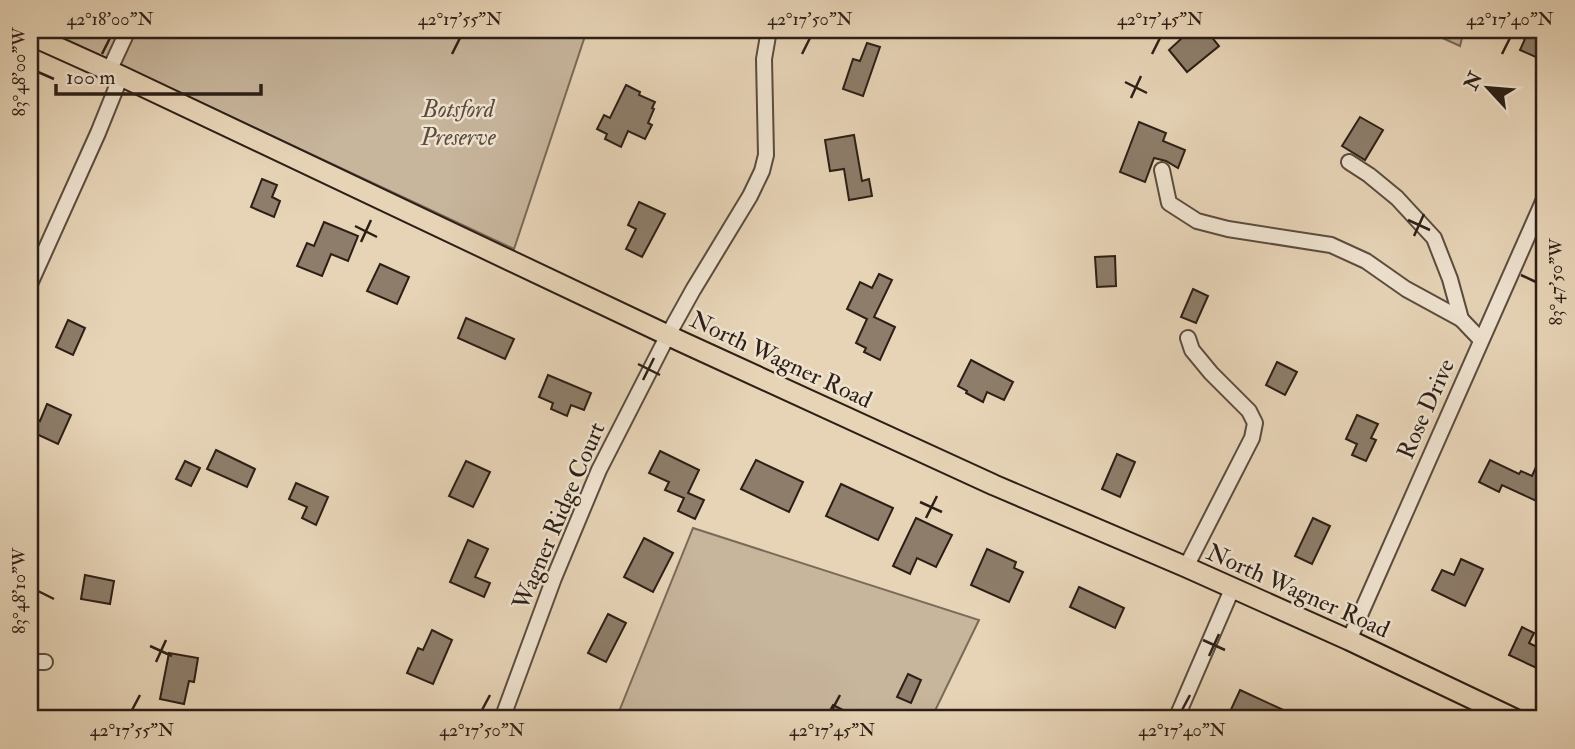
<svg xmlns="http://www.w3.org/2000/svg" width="1575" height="749" viewBox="0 0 1575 749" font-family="'IM FELL Double Pica',serif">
	<rect width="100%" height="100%" fill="#e7d4b7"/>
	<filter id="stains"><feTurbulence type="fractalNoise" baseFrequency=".00286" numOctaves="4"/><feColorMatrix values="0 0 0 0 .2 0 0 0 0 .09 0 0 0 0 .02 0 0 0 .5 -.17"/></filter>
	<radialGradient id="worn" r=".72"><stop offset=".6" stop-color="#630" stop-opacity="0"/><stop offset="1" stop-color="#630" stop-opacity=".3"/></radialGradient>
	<!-- green -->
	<g fill="#c7b59c" stroke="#7a6a59" stroke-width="2">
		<polygon points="46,30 587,30 514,249"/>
		<polygon points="1425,30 1464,30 1460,46"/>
		<polygon points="693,528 979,620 931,719 616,719"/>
	</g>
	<!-- building -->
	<g fill="#8d7d6a" stroke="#2c1f16" stroke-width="2">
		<polygon points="1175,30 1206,30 1219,46 1187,72 1169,50 1182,38"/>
		<polygon points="1504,30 1545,30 1545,42 1538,58 1520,50 1525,39"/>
		<polygon points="867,43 880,47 863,96 843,89 853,59 860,61"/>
		<polygon points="626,85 640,92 639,95 655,102 652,108 654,109 648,123 652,125 645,139 628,131 621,147 605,139 607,134 597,129 604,115 610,118"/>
		<polygon points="1360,117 1383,130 1365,160 1342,146"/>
		<polygon points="1139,122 1166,133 1163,141 1185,150 1178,168 1166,161 1154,158 1145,182 1120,172"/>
		<polygon points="854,135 862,181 869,179 872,196 849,200 844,169 830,171 825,140"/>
		<polygon points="262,179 277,185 272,197 280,201 274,217 251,207"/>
		<polygon points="639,202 665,214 642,257 626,249 636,229 628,225"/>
		<polygon points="324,222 358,236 348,261 331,254 322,276 297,266 307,243 314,246"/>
		<polygon points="1115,256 1116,286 1097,287 1095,257"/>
		<polygon points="380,264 409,277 397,304 367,291"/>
		<polygon points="879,274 892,280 874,317 895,327 880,360 864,352 866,348 856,343 867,319 847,309 860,282 872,288"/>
		<polygon points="1193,289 1208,296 1196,323 1181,317"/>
		<polygon points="466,318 514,339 505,359 458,338"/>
		<polygon points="68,320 85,328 73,355 56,347"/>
		<polygon points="971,360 1013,382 1004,400 987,392 983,402 966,393 967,391 958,386"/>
		<polygon points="1277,362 1297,372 1285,395 1266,385"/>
		<polygon points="548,375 591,393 584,410 571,405 567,416 551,409 553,403 539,397"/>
		<polygon points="47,404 71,415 58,444 30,431 30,416 40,421"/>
		<polygon points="1357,415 1378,424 1371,438 1376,440 1366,461 1352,455 1357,444 1346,439"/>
		<polygon points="1545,447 1545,505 1502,485 1499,492 1479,482 1490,460 1519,474 1521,471 1532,476"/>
		<polygon points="216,450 255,469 247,487 207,469"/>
		<polygon points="660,451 699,470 688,493 704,500 695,519 678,511 684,498 665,490 669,482 649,473"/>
		<polygon points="1117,454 1135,462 1120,497 1102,489"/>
		<polygon points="756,460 803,482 789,512 741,489"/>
		<polygon points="185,461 200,468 191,486 176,479"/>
		<polygon points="466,461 490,472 473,507 449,496"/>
		<polygon points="296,483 328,497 316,525 302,518 307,507 289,499"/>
		<polygon points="841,484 893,508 878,540 826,516"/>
		<polygon points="916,518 952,535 936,567 917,558 910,574 893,566"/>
		<polygon points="1313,518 1330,526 1312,564 1295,556"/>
		<polygon points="644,538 673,553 653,592 624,577"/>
		<polygon points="468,540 488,549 475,577 490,583 484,597 450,582"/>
		<polygon points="987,549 1016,562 1014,568 1023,572 1009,602 971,585"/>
		<polygon points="1461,559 1483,569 1465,606 1432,590 1442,570 1454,575"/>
		<polygon points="85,575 114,581 110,604 81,599"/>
		<polygon points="1079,587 1124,608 1115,628 1070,607"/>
		<polygon points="608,614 626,623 606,662 588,653"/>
		<polygon points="1522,627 1534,633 1529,643 1545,651 1545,661 1541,670 1509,655"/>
		<polygon points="432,630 452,640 433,684 407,673 418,648 423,650"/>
		<polygon points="169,653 198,658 194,682 189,681 184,704 160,699"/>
		<polygon points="908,674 921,680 911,703 897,697"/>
		<polygon points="1240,690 1303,719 1235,719 1228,716"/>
		<polygon points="833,705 847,712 843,719 825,719"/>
	</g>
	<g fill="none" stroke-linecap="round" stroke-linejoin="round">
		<!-- minor casing -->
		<g stroke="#5b4c3e" stroke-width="18">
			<g id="minor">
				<polyline points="109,71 128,30"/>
				<polyline points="1349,162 1369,175 1397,198 1434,238 1450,279 1461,319 1481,340"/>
				<polyline points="1162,170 1169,203 1197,221 1228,229 1331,245 1366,261 1406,289 1461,319"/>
				<polyline points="30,284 98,133 121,76"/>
				<polyline points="1186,567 1252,438 1255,423 1249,411 1211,373 1192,350 1188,338"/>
				<polyline points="1349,640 1545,197"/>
				<polyline points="30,662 45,662"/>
				<polyline points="502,719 554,578 599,470 668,335 693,290 750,196 762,171 766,155 764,59 769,30"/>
				<polyline points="1176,719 1233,587"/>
			</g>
		</g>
		<!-- major casing -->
		<g stroke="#2c1f16" stroke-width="23">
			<polyline id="major" points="30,35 121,76 680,341 994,485 1186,567 1349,640 1515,719"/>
		</g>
		<!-- minor -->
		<use href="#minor" stroke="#efe3d0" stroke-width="14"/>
		<!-- major -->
		<use href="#major" stroke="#e7d4b7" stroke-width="19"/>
	</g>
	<!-- ticks -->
	<path fill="none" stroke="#2c1f16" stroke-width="2.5" d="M102,54L110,38M452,54L460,38M802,54L810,38M1152,54L1160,38M1502,54L1510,38M38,72L54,79M1125,82L1147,93M1131,98L1141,76M1408,220L1430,230M355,226L377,237M1414,236L1424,214M361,242L371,220M1521,275L1536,282M638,364L660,375M643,380L654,358M920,502L942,512M926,518L937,496M38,591L54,599M1203,640L1225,650M150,646L172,656M1209,656L1219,634M156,662L166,640M132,710L140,695M482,710L490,695M832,710L840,695M1182,710L1190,695"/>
	<g text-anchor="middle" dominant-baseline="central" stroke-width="5" stroke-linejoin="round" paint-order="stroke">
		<!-- park labels -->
		<g font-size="24" font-style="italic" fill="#5a4c3e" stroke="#efe3d0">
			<text x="458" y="109">Botsford<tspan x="458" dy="28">Preserve</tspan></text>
		</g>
		<!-- street labels -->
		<g font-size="24" fill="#2c1f16" stroke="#efe3d0">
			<text transform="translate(781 360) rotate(25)">North Wagner Road</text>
			<text transform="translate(1426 409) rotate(-66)">Rose Drive</text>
			<text transform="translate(559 516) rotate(-67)">Wagner Ridge Court</text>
			<text transform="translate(1298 591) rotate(24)">North Wagner Road</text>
		</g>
	</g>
	<!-- margin -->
	<rect width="1575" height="749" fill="none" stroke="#e7d4b7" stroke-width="77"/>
	<!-- north arrow -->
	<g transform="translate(1488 88) rotate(296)" stroke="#efe3d0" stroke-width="5" paint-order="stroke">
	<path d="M0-5L12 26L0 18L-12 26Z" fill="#2c1f16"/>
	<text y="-10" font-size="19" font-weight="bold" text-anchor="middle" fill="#2c1f16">N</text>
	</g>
	<!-- scale -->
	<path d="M56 84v10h205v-10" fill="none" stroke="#2c1f16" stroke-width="3.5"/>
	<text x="66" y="84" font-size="21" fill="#2c1f16" stroke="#efe3d0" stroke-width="5" paint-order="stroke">100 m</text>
	<rect x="38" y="38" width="1498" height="672" fill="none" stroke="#2c1f16" stroke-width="2.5"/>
	<g font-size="18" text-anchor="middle" fill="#2c1f16">
		<text x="110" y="25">42°18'00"N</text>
		<text x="460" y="25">42°17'55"N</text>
		<text x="810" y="25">42°17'50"N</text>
		<text x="1160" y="25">42°17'45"N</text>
		<text x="1510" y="25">42°17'40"N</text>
		<text transform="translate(19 72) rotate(-90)" y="6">83°48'00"W</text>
		<text transform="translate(1556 282) rotate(-90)" y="6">83°47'50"W</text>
		<text transform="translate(19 591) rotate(-90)" y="6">83°48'10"W</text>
		<text x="132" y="736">42°17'55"N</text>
		<text x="482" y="736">42°17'50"N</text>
		<text x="832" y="736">42°17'45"N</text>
		<text x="1182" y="736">42°17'40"N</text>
	</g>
	<rect width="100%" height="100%" filter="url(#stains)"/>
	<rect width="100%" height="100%" fill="url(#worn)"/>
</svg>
